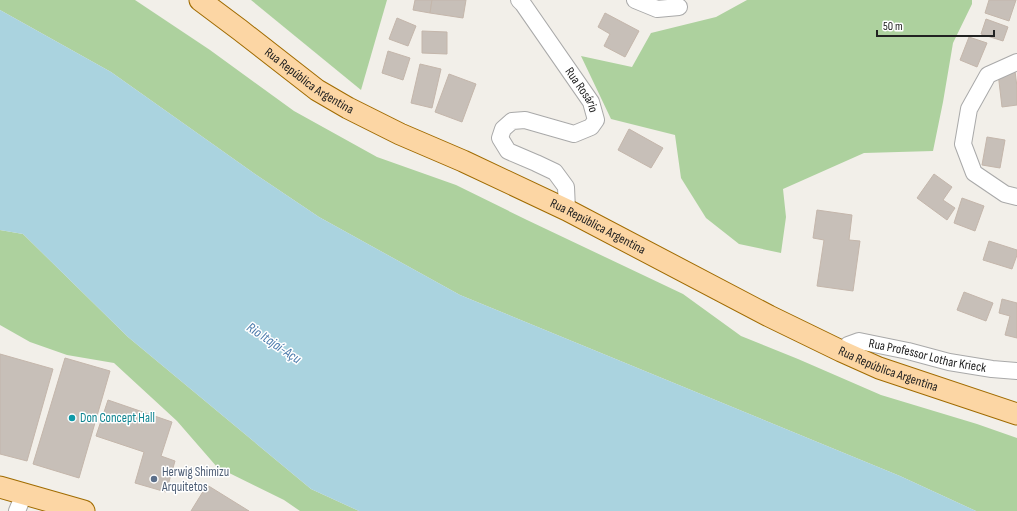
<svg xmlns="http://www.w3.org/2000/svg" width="1017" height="511" viewBox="0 0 1017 511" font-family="'Sofia Sans Condensed',sans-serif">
	<rect width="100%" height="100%" fill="#f2efe9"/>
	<!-- forest -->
	<g fill="#add19e">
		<polygon points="0,0 135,0 210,50 294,111 377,157 456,185 527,220 683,294 741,336 798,359 881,395 977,424 1017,438 1017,511 976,511 900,476 460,295 319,217 255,174 111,72 0,10"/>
		<polygon points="251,0 387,0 361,90"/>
		<polygon points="747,0 972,0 972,4 953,43 943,102 933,151 864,153 783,189 786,217 781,253 739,244 706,218 681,178 675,135 611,119 581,56 632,67 651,33 716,17"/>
		<polygon points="0,230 23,234 128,337 311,489 359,511 300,511 284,500 217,467 177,421 114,363 67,355 30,342 0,325"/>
	</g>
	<!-- water -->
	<polygon fill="#aad3df" points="0,10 111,72 255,174 319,217 460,295 900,476 976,511 359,511 311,489 128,337 23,234 0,230"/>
	<!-- building -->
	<g fill="#c7bfb8" stroke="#c4b6ab">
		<polygon points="415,0 432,0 430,13 413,10"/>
		<polygon points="432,0 466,0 463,18 430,13"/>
		<polygon points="989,0 1016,0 1009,21 985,13"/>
		<polygon points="605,13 639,31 625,57 604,46 610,34 598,27"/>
		<polygon points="397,18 416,26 408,46 389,39"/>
		<polygon points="986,19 1008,27 1003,41 981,34"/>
		<polygon points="422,31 447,32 447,54 422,53"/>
		<polygon points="969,37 987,43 977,67 960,60"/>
		<polygon points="388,51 410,58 403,80 382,73"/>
		<polygon points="420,64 441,69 432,108 411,103"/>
		<polygon points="1015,71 1017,87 1017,105 1002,107 998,73"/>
		<polygon points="449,74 476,84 462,122 435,112"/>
		<polygon points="629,129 663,148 651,168 618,150"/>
		<polygon points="987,137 1005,140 1000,168 982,165"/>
		<polygon points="934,174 952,187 943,200 955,208 947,220 917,198"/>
		<polygon points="962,198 984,206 975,231 954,223"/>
		<polygon points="817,210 852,215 849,240 860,241 853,291 817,286 824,240 813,238"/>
		<polygon points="989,241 1017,250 1017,255 1012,269 983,260"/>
		<polygon points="964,292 993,303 986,321 957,310"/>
		<polygon points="1002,299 1017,303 1017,338 1005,335 1010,316 999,313"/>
		<polygon points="0,354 53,369 27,461 0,454"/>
		<polygon points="65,358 110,371 79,478 33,464"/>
		<polygon points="108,400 172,422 161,456 175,461 166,492 135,483 144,452 96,436"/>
		<polygon points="207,485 249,511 191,511"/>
	</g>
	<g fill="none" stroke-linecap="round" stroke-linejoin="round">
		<!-- minor casing -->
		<g stroke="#a9a9a9" stroke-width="18">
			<g id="minor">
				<path id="s1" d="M519,0L523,4L591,102L596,120L591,127L574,134L525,120L512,121L503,129L500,138L508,151L536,163L555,172L566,187L567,210"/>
				<polyline points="635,0 657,9 679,7"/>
				<polyline points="1017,62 988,75 969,109 963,144 974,173 1005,194 1017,197"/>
				<path id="s2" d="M841,351L848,345L859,341L908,351L949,362L992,369L1017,371"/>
				<polyline points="17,511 24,494"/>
			</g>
		</g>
		<!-- major casing -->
		<g stroke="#a06b00" stroke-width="23">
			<g id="major">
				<path id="s3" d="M200,0L240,30L317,90L348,108L400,134L463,161L567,210L769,316L841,351L879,368L1017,414"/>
				<polyline points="0,487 84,511"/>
			</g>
		</g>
		<!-- minor -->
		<use href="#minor" stroke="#fff" stroke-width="16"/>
		<!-- major -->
		<use href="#major" stroke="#fcd6a4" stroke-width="21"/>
	</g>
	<!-- markers -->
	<circle fill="#0f9aa8" stroke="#fff" stroke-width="1.5" cx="72" cy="418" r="4"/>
	<circle fill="#5c6f8a" stroke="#fff" stroke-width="1.5" cx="154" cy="479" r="4"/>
	<g text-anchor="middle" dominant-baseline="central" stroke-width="3" stroke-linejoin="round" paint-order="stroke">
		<!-- street labels -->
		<g font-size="13" fill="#222" stroke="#fff">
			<text stroke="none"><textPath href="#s3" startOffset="136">Rua República Argentina</textPath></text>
			<text stroke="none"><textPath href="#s1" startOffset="110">Rua Rosário</textPath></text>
			<text stroke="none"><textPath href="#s3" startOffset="460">Rua República Argentina</textPath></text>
			<text stroke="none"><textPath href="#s2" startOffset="91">Rua Professor Lothar Krieck</textPath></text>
			<text stroke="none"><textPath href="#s3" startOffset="784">Rua República Argentina</textPath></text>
		</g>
		<!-- culture labels -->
		<g font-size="13" fill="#0d838f" stroke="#fff" text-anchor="start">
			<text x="80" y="418">Don Concept Hall</text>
		</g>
		<!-- service labels -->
		<g font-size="13" fill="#4e5e75" stroke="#fff" text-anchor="start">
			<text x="162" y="472">Herwig Shimizu<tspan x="162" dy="15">Arquitetos</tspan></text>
		</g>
		<!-- water labels -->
		<g font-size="14" font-style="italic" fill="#4a7aab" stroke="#fff">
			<text transform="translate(274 343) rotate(34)">Rio Itajaí-Açu</text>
		</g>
	</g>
	<!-- scale -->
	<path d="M877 30v6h117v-6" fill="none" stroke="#222222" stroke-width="2"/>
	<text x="883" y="30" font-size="12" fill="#222222" stroke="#ffffff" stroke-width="3" paint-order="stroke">50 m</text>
</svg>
